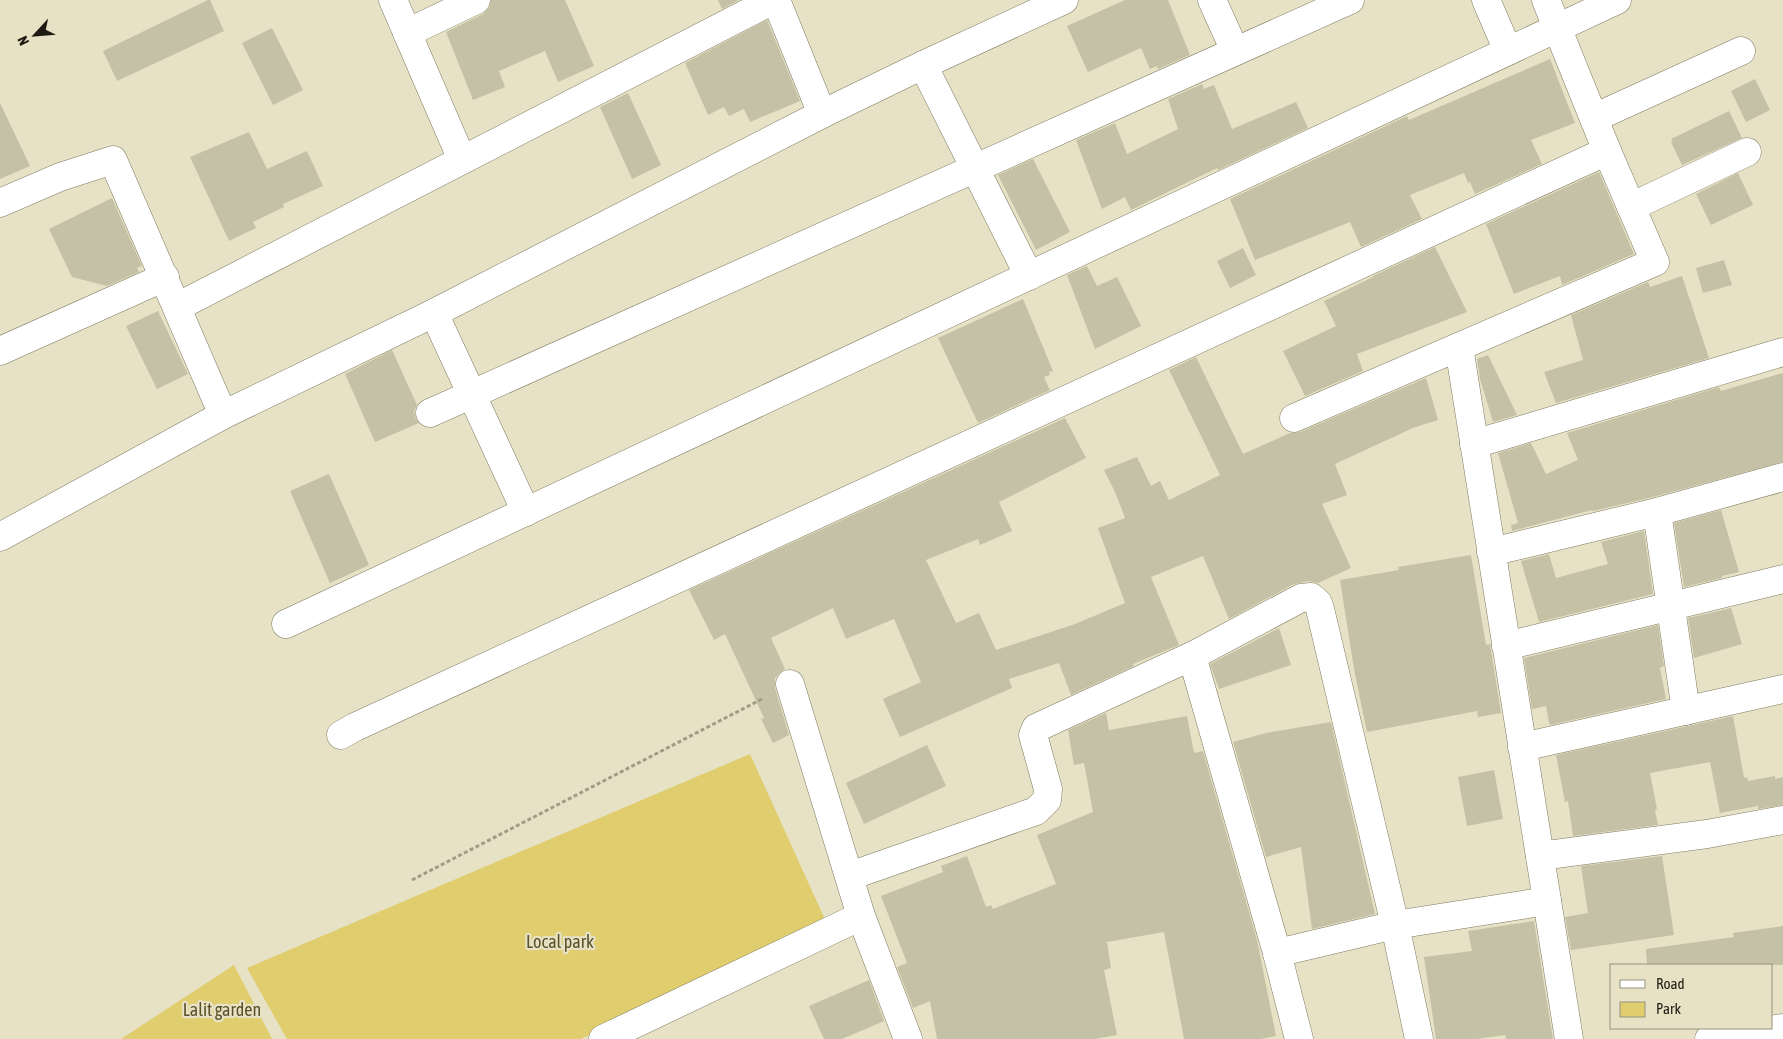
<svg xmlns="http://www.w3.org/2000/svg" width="1783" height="1039" viewBox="0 0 1783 1039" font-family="'Asap Condensed',sans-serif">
	<rect width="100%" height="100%" fill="#e7e2c6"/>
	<!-- green -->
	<g fill="#dfcd6e">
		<polygon points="750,754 827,924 581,1039 287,1039 247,968"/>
		<polygon points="234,965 272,1039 121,1039"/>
	</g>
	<!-- building -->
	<g fill="#c5c1a6">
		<polygon points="208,0 210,0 224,31 117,81 103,51"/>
		<polygon points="491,0 565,0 594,66 558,82 545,51 499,71 505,87 473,100 446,32 483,14 489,8"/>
		<polygon points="718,0 739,0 722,9"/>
		<polygon points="1125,0 1168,0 1190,55 1158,69 1157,66 1150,69 1141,48 1088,72 1067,26"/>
		<polygon points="767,20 800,101 750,122 744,109 729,116 724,107 708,115 685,63"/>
		<polygon points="272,28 303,90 273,105 242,43"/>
		<polygon points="1550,59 1575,123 1531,140 1542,164 1475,194 1470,182 1468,183 1464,173 1410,195 1422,219 1361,247 1350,222 1255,260 1230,199 1407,116 1409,120"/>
		<polygon points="1755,79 1770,110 1746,122 1731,91"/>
		<polygon points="1202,84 1204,89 1214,85 1232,129 1296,102 1308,128 1218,170 1217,168 1131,210 1125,197 1102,209 1076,140 1115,123 1127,154 1178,129 1168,99"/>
		<polygon points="628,93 661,165 632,179 600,107"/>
		<polygon points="0,103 30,166 0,179"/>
		<polygon points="1729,111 1742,138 1682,165 1671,142 1673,141 1671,139"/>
		<polygon points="249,132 267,169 307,151 323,186 283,204 284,207 253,222 256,228 229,241 190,157"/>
		<polygon points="1033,159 1070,232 1036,250 998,175"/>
		<polygon points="1599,172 1634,254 1562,285 1560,276 1514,294 1486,224"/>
		<polygon points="1738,173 1753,205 1711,225 1696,194"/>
		<polygon points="112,198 142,266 137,268 139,272 107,286 72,277 49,229"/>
		<polygon points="1435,247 1467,312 1357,354 1363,371 1305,396 1283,351 1336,326 1324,301 1373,277 1373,276"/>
		<polygon points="1243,248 1256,275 1230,288 1217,261"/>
		<polygon points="1724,260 1732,285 1703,293 1696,268"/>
		<polygon points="1087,266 1097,286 1117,277 1141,326 1095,349 1067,275"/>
		<polygon points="1682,276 1709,358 1556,403 1544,372 1583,360 1571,315 1648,282 1650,287"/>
		<polygon points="1023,299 1053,371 1049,372 1050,375 1044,377 1050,390 978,423 938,338"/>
		<polygon points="158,311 188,374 157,389 126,326"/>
		<polygon points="392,350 417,405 414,412 416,419 419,423 375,442 345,374"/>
		<polygon points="1488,355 1517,415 1493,422 1480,379 1477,359"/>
		<polygon points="1196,357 1243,454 1290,433 1300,432 1426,378 1438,420 1413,428 1335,464 1347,495 1322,504 1351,568 1318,583 1309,581 1294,584 1229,619 1203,556 1151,577 1179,645 1133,664 1134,666 1071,695 1059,663 1009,679 1012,688 900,737 883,699 921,682 894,619 846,639 833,608 771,638 785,669 775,678 775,688 789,735 773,743 761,719 764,718 725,634 714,640 689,590 1065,418 1086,458 999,502 1012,531 980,545 978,539 926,560 956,623 979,613 996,650 1075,624 1125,603 1098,528 1125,518 1115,492 1104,470 1137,457 1151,486 1160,481 1169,500 1220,475 1169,370"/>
		<polygon points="1783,373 1783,462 1653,497 1593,511 1592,510 1512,531 1511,525 1518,523 1498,453 1531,443 1546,474 1578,460 1567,433 1719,387 1721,391"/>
		<polygon points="329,474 369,565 330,583 290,491"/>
		<polygon points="1721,510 1739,572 1722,576 1722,578 1684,587 1674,523"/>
		<polygon points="1644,531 1653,594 1539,622 1521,561 1549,554 1556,578 1608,564 1601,542"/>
		<polygon points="1471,555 1486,645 1490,644 1501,713 1478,717 1477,711 1367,732 1354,669 1340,580 1399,570 1398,567"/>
		<polygon points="1731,608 1742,644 1694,658 1688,618"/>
		<polygon points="1658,625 1664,666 1660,668 1666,699 1550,725 1549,723 1546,706 1532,709 1524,658"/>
		<polygon points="1279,628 1291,665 1219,689 1210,664"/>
		<polygon points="1106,713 1109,730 1187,716 1194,753 1203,751 1257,940 1276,1036 1261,1039 1184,1039 1164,932 1107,942 1111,968 1104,970 1117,1035 1095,1039 937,1039 930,1001 913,1008 897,967 907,963 881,896 943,872 941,866 967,856 986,907 991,905 993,909 1056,884 1037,835 1093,812 1084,763 1074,765 1068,730"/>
		<polygon points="1733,716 1744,778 1747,777 1748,781 1775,776 1775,779 1783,777 1783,805 1758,809 1758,806 1720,813 1710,762 1650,773 1657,809 1655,810 1658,825 1573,836 1568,801 1565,802 1556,755"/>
		<polygon points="1331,722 1375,914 1312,929 1301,847 1266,857 1233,742 1266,733"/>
		<polygon points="927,745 946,786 864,824 846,783"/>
		<polygon points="1494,770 1503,819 1467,826 1458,777"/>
		<polygon points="1662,856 1674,935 1571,950 1565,917 1588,913 1581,866"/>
		<polygon points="1534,921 1553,1039 1506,1039 1505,1035 1477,1039 1436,1039 1424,957 1472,951 1468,931"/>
		<polygon points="1783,926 1783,965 1647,965 1646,949 1734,937 1733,933"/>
		<polygon points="869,980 884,1021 842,1039 824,1039 809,1006"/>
	</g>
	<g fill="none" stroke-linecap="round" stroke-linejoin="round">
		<!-- minor casing -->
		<g stroke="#7f7b62" stroke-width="29">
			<g id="minor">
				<polyline points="393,0 462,160"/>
				<polyline points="776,0 822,114"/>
				<polyline points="1212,0 1235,51"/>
				<polyline points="1486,0 1508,51"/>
				<polyline points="407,33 476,0"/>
				<polyline points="923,65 1029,276"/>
				<polyline points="1594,118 1741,51"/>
				<polyline points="0,203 60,177 113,160 223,415"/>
				<polyline points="1631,207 1747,152"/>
				<polyline points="177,307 773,0"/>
				<polyline points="434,313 526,512"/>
				<polyline points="1459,347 1569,1039"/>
				<polyline points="0,351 165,277"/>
				<polyline points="430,413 1350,0"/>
				<polyline points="1294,418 1655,262 1607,151 1546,0"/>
				<polyline points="1474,444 1783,352"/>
				<polyline points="1657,512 1686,711"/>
				<polyline points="0,537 223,415 434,313 822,114 923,65 1064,0"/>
				<polyline points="1491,552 1657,512 1783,477"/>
				<polyline points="286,624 1617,0"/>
				<polyline points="1506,646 1783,579"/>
				<polyline points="1192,656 1277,953 1299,1039"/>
				<polyline points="790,684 861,916 908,1039"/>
				<polyline points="341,735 355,727 1607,151"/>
				<polyline points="1522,747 1783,689"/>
				<polyline points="1540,856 1707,834 1783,820"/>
				<polyline points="850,876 1036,811 1047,800 1048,789 1033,735 1036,728 1192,656 1301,598 1311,597 1318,603 1320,609 1395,925 1419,1039"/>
				<polyline points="1277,953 1395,925 1547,901"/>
				<polyline points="603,1039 861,916"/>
				<polyline points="1709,1039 1783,1028"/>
			</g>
		</g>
		<!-- path -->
		<polyline stroke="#a09c86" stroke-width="3" stroke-dasharray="4 2.5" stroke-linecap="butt" points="412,880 762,699"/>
		<!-- minor -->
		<use href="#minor" stroke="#fff" stroke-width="28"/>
	</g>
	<g text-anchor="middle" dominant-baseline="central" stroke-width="4.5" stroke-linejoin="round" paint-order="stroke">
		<!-- park labels -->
		<g font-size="18" fill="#5a5127" stroke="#e7e2c6">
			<text x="560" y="941">Local park</text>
			<text x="222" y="1009">Lalit garden</text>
		</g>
	</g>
	<!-- legend -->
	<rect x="1610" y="964" width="162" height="65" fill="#e7e2c6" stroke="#96927e"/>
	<rect x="1620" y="980" width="25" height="8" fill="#ffffff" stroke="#96927e"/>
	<text x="1656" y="989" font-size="15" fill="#1d1b11">Road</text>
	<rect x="1620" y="1002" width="25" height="15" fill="#dfcd6e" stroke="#96927e"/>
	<text x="1656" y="1014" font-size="15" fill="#1d1b11">Park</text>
	<!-- north arrow -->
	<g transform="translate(35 35) rotate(244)" stroke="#e7e2c6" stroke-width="4" paint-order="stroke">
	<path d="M0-4L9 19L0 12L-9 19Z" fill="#1d1b11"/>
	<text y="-8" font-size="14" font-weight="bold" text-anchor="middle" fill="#1d1b11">N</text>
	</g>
</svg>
